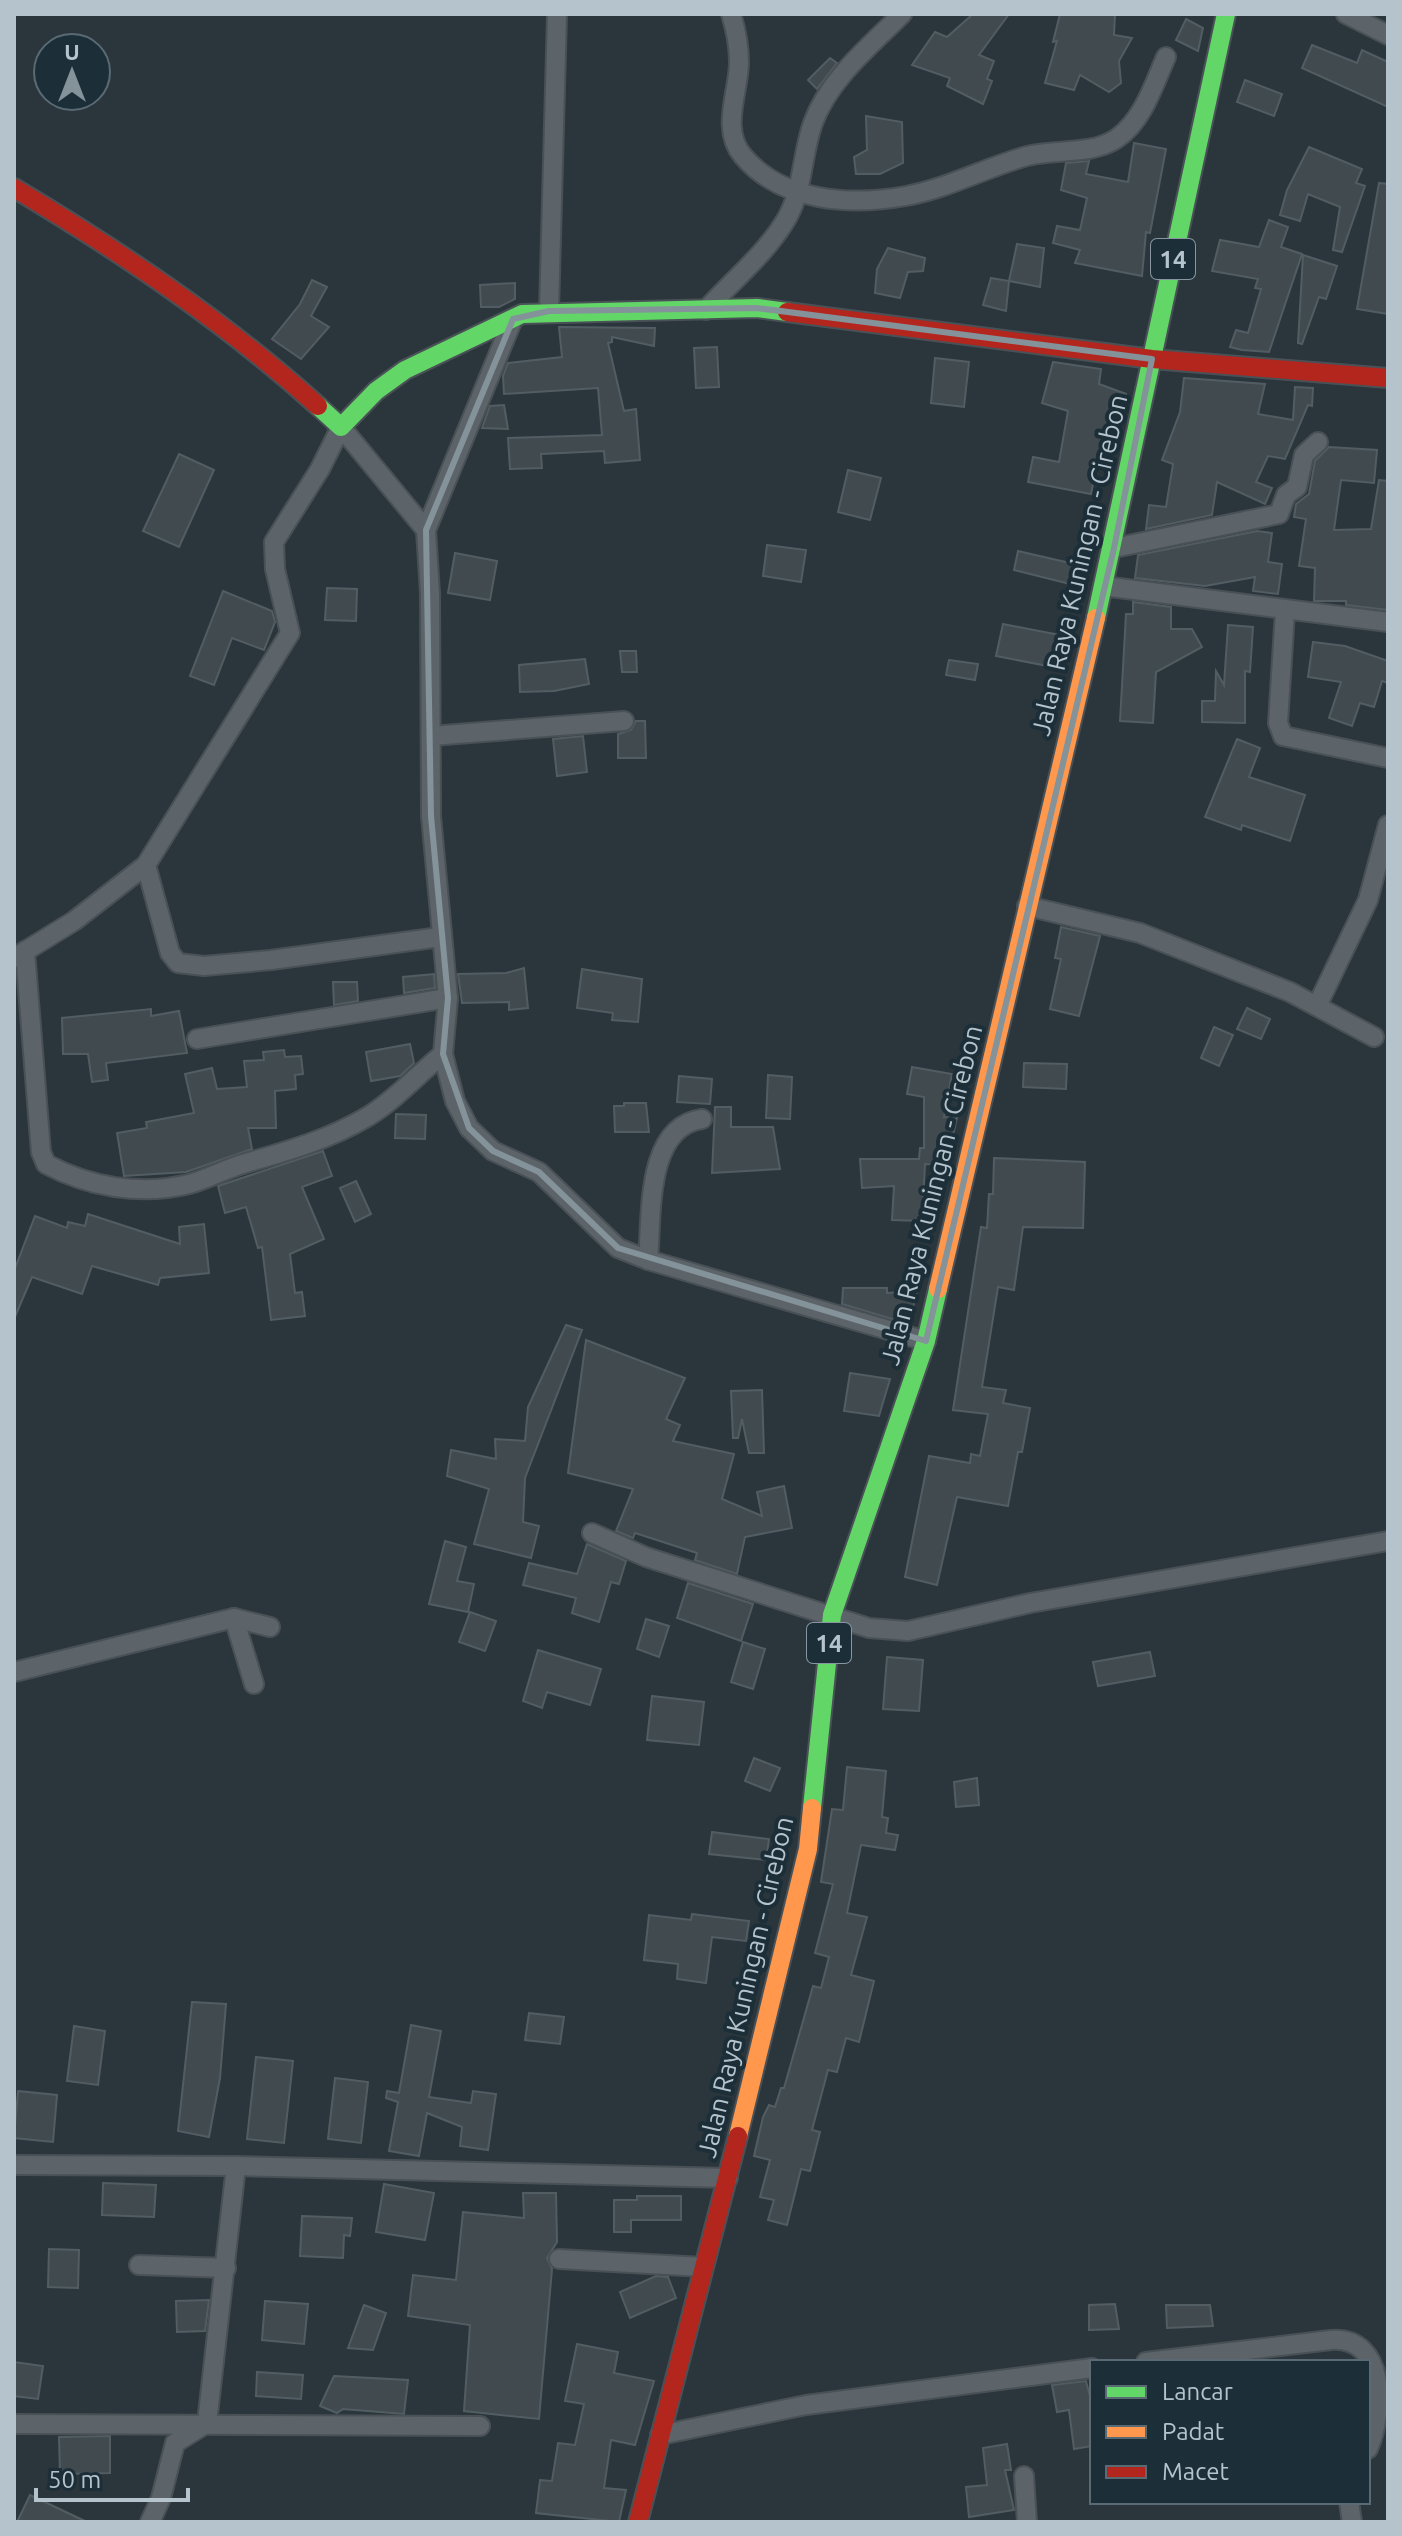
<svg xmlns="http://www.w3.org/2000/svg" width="1402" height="2536" viewBox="0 0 1402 2536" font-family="Ubuntu,sans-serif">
	<rect width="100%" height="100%" fill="#2a363c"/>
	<!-- building -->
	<g fill="#404a4f" stroke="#525d63" stroke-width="2">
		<polygon points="973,14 1009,14 979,55 994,61 987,79 992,81 983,104 947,86 950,78 912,65 935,32 947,37"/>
		<polygon points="1060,14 1115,14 1114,35 1132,38 1119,61 1121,83 1109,92 1080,75 1074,90 1045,83 1057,41 1053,42"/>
		<polygon points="1186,19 1203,28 1198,51 1176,40"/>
		<polygon points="1312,45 1357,63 1362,50 1388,62 1388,107 1302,68"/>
		<polygon points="830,58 837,63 817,89 808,80"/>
		<polygon points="1245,80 1282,94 1274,116 1237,102"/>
		<polygon points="866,116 902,122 903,163 880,174 856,174 854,157 867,150"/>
		<polygon points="1134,143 1166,149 1150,233 1146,232 1142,276 1075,263 1080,250 1053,243 1057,226 1080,230 1087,198 1061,190 1066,163 1089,161 1086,174 1128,182"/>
		<polygon points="1309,147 1362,169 1356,183 1365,186 1342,252 1333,250 1340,207 1308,194 1300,221 1280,215 1287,190"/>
		<polygon points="1379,183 1388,184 1388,314 1357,309"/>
		<polygon points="1269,220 1288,227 1281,247 1302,254 1269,352 1242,350 1230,347 1236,330 1248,333 1261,289 1255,288 1258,279 1212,271 1220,240 1259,247"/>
		<polygon points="1017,244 1044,248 1040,287 1009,281"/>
		<polygon points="888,248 925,258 923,271 908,272 900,298 875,293 877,269"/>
		<polygon points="1303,255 1337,266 1326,299 1319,297 1302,344 1298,343"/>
		<polygon points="991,278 1009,281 1006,311 983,305"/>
		<polygon points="312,280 327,287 311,316 329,327 301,359 272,339 300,304"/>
		<polygon points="515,283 515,299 499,307 481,307 480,285"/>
		<polygon points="559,327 655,328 654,346 612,337 612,342 608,343 624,411 636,409 640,460 605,463 604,451 541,454 542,468 510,469 508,438 602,435 598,388 504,394 503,376 508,363 562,357"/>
		<polygon points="717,347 719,387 696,388 694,348"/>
		<polygon points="935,358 969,362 964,407 931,403"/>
		<polygon points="1053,362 1101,369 1099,384 1126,394 1120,422 1113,420 1105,464 1097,463 1091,494 1028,482 1033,457 1059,462 1068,411 1042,403"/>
		<polygon points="1184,378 1265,384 1258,414 1293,420 1295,387 1313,388 1312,406 1308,405 1285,459 1268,456 1256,482 1272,488 1265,504 1217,482 1212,515 1146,529 1149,505 1166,507 1173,464 1162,460 1180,412"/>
		<polygon points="504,405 508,429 482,428 490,406"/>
		<polygon points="1329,447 1377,450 1374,483 1341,480 1334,530 1371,529 1379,480 1388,481 1388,610 1346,605 1346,601 1314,601 1315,568 1299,566 1306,519 1294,517 1296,504 1309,494 1315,461"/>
		<polygon points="179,454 214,470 179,547 143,531"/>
		<polygon points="848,470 881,478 870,520 838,512"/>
		<polygon points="1257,531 1272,533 1268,562 1282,564 1278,594 1253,591 1255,577 1205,586 1135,578 1138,555"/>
		<polygon points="767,545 806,550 801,582 763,576"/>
		<polygon points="1018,551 1083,566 1078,586 1014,570"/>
		<polygon points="455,553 497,561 490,600 448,593"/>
		<polygon points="327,588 357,589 356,621 325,620"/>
		<polygon points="223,591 272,611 275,622 264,650 232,638 214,685 190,676"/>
		<polygon points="1133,602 1171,607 1171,629 1192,629 1202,647 1156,672 1153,723 1120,721 1126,614 1133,614"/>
		<polygon points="1003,624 1060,635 1053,667 996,656"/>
		<polygon points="1228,625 1253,627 1250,672 1245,671 1245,723 1202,722 1202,701 1215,701 1216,671 1224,685"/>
		<polygon points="1313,642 1345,646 1388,661 1388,683 1382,681 1374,707 1360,703 1352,726 1329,718 1341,682 1308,677"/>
		<polygon points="620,651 636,651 637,672 622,672"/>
		<polygon points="585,659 589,684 554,691 520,692 519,665"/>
		<polygon points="949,660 978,664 975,680 946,675"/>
		<polygon points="636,721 645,721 646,758 618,758 618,734 631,730"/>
		<polygon points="583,736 587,772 557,776 553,739"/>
		<polygon points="1237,739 1260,748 1249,777 1305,795 1290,841 1242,825 1241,830 1205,817"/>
		<polygon points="1061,927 1100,936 1079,1016 1050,1009 1061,959 1055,958"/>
		<polygon points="524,968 528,1008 509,1010 509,1002 462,1003 458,974 506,973"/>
		<polygon points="582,969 642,979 638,1022 612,1020 613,1013 577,1008"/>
		<polygon points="434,974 435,988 404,993 403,977"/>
		<polygon points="333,982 357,982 358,1001 334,1005"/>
		<polygon points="1247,1008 1270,1019 1261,1039 1237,1029"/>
		<polygon points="151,1009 151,1016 179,1011 187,1053 106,1063 108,1080 92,1082 88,1054 63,1054 62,1018"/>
		<polygon points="1214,1027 1233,1035 1219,1066 1201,1058"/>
		<polygon points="410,1044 414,1063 400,1076 371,1081 366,1052"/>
		<polygon points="284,1050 285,1057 301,1056 303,1074 295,1075 296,1089 275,1091 276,1128 248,1128 252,1149 186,1172 124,1176 117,1133 147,1128 146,1122 194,1113 185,1074 212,1068 217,1089 247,1087 244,1061 264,1060 263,1052"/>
		<polygon points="1024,1063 1067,1064 1066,1089 1023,1087"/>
		<polygon points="912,1067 952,1074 944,1117 957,1118 946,1165 925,1164 922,1221 892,1220 894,1186 862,1188 860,1159 919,1159 920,1148 924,1148 924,1097 907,1094"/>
		<polygon points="768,1075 792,1077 790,1119 766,1118"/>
		<polygon points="679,1076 712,1079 710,1104 677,1102"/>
		<polygon points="624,1103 646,1103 649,1132 615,1132 614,1106 624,1106"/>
		<polygon points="715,1107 731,1107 731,1127 773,1127 780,1169 712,1173"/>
		<polygon points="396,1114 426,1115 425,1139 395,1138"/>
		<polygon points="323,1151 332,1176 302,1187 324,1239 290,1254 295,1293 302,1292 305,1316 271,1320 262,1247 258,1248 246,1207 225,1213 218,1186"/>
		<polygon points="994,1158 1085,1162 1083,1228 1023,1227 1014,1290 998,1287 982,1387 1006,1390 1003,1403 1030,1408 1022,1452 1018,1452 1008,1506 957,1497 937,1585 905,1577 929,1456 970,1463 971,1454 980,1456 988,1414 953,1410 981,1227 987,1228 989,1194 993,1194"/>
		<polygon points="356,1181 371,1214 355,1222 340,1188"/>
		<polygon points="88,1214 180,1244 179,1227 204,1224 209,1273 160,1278 158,1285 92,1266 82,1294 32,1277 14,1319 14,1271 35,1216 67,1228 68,1222 85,1226"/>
		<polygon points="843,1288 887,1288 887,1293 917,1291 909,1324 842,1304"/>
		<polygon points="566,1325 582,1330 525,1478 523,1522 539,1526 531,1558 474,1544 489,1489 447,1476 451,1450 496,1459 495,1439 525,1441 528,1407"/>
		<polygon points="586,1340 685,1378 666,1419 680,1425 673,1441 734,1454 722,1499 762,1516 757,1492 784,1486 792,1528 745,1537 737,1574 695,1560 697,1553 635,1533 633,1538 616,1531 633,1489 568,1473"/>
		<polygon points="850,1373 890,1379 879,1416 844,1411"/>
		<polygon points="762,1390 764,1453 749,1453 742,1419 738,1438 733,1438 731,1391"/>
		<polygon points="445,1541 466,1547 457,1581 474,1584 468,1612 429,1604"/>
		<polygon points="587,1544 626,1561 619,1584 611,1582 599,1622 572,1613 576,1598 523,1585 529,1563 577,1574"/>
		<polygon points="688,1583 753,1604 741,1641 677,1618"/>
		<polygon points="470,1612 496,1621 485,1651 459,1642"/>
		<polygon points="646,1619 669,1626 659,1657 637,1649"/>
		<polygon points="743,1642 765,1649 753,1689 731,1682"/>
		<polygon points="538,1650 601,1669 590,1705 547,1692 542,1708 523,1701"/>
		<polygon points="1150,1652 1155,1676 1098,1686 1093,1662"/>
		<polygon points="887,1657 923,1660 919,1711 883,1709"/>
		<polygon points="652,1696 704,1702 699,1745 647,1740"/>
		<polygon points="754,1758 780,1768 770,1791 745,1781"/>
		<polygon points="847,1767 886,1771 882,1817 888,1818 886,1833 898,1835 895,1850 861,1845 847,1913 867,1917 851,1975 874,1981 859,2042 846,2038 837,2072 828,2070 812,2130 820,2132 810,2171 801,2169 787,2225 768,2220 774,2200 760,2197 770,2160 754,2156 763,2117 769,2105 775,2107 781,2088 784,2088 813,1986 821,1988 829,1957 815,1953 833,1884 821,1882 832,1809 843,1810"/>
		<polygon points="977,1778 979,1805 956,1807 954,1782"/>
		<polygon points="712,1832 769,1839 766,1860 709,1854"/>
		<polygon points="692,1914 749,1921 746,1941 712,1937 706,1983 677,1979 678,1964 644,1960 649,1915 691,1920"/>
		<polygon points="192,2002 226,2004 220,2078 209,2137 178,2131"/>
		<polygon points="529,2013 564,2017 560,2044 525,2040"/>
		<polygon points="411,2025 441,2031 429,2097 471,2103 473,2091 496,2094 488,2150 460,2146 462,2127 427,2113 419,2156 389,2151 398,2102 386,2098 387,2091 399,2093"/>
		<polygon points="74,2026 105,2031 98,2085 67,2081"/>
		<polygon points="256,2057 293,2061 284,2143 247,2139"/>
		<polygon points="335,2078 368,2082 361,2143 328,2139"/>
		<polygon points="18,2091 57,2095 53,2142 14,2138"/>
		<polygon points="103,2183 156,2185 154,2217 102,2215"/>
		<polygon points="384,2184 434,2193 425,2240 376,2232"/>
		<polygon points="523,2193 556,2193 557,2242 547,2258 552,2269 539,2419 464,2411 470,2325 408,2316 413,2275 456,2280 463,2212 524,2218"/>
		<polygon points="637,2196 681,2196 681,2220 631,2220 631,2232 614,2232 614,2200 637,2200"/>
		<polygon points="302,2216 352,2218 350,2236 344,2235 343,2258 300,2256"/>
		<polygon points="49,2249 79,2250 78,2288 48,2287"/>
		<polygon points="656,2276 668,2277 676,2298 630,2318 620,2292"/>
		<polygon points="209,2300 205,2331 177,2332 176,2301"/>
		<polygon points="265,2301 308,2304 304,2344 262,2340"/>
		<polygon points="1115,2304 1119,2329 1089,2330 1089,2305"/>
		<polygon points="364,2305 386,2313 373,2350 348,2348"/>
		<polygon points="1166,2305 1210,2305 1213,2326 1167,2328"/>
		<polygon points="577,2344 618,2352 614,2373 654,2381 635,2445 611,2440 604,2488 626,2490 619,2522 536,2513 540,2480 552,2481 558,2443 575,2445 584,2404 565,2401"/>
		<polygon points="14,2362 43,2366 38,2399 14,2396"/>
		<polygon points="257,2372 303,2375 301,2399 256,2396"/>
		<polygon points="334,2376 408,2380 404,2414 343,2409 337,2413 320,2406"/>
		<polygon points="1086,2381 1092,2404 1092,2446 1074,2449 1069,2410 1057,2412 1052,2385"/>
		<polygon points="110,2436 110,2473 60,2474 59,2437"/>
		<polygon points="1007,2444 1011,2470 1005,2470 1014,2510 969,2517 966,2487 987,2485 983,2448"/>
		<polygon points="30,2495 87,2522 17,2522"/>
	</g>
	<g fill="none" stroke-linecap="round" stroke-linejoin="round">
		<!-- street casing -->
		<g stroke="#495156" stroke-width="22">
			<g id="street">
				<path d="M731,14C736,30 739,45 739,62C739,92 720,129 743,156C782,202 850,206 906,196C946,189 987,167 1027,156C1056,149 1091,155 1116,139C1143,121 1154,84 1166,57"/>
				<polyline points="1346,14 1388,35"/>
				<path d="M706,310C731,282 764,255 784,223C804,192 801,156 813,123C829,79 870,46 902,14"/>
				<polyline points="549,311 557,14"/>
				<polyline points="513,319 426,530 430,594 431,816 448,998 443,1054 455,1101 469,1128 493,1151 539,1172 618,1248 648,1260 926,1341"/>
				<polyline points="1114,548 1279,514 1286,495 1297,487 1304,455 1318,442"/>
				<polyline points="1103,586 1388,622"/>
				<polyline points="1285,611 1278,723 1283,736 1388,758"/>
				<polyline points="431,736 624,721"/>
				<polyline points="146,865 170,953 178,963 204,966 271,960 440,937"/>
				<polyline points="1027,906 1140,933 1290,992 1374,1037"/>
				<path d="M25,951L41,1152L46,1164C89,1187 140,1196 189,1184C208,1179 227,1168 246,1163C288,1151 330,1139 367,1117C394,1101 418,1074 443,1054"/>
				<polyline points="14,958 74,921 146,865 290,633 275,569 274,542 320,469 341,427 426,530"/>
				<polyline points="1317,1006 1368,900 1388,825"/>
				<polyline points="197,1039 448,998"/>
				<path d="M648,1260C652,1216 645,1127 702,1119"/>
				<polyline points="592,1533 646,1557 869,1628 908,1631 1030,1603 1388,1541"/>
				<polyline points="234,1618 254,1684"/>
				<polyline points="14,1672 234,1618 270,1627"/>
				<polyline points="14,2165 236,2166 728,2178"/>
				<polyline points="559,2259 703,2267"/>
				<polyline points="139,2265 226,2268"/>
				<path d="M1146,2362L1331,2340C1387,2336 1384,2412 1368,2449"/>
				<polyline points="14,2424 480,2426"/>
				<polyline points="660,2435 806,2405 1092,2368"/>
				<polyline points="1024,2476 1027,2522"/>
				<polyline points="1349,2502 1352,2522"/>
				<polyline points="150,2522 161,2498 175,2443 207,2423 236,2166"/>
			</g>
		</g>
		<!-- fast casing -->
		<g stroke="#495156" stroke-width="22">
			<g id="fast">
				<polyline points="318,406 341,427 376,391 405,370 522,314 757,308 787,312"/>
				<polyline points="1096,618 1226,14"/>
				<polyline points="812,1808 832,1615 926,1341 938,1289"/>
			</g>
		</g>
		<!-- slow casing -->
		<g stroke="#495156" stroke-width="22">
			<g id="slow">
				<polyline points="938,1289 1096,618"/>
				<polyline points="738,2136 808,1849 812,1808"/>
			</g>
		</g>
		<!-- jam casing -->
		<g stroke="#495156" stroke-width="22">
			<g id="jam">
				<path d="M14,188C121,252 225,322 318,406"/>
				<polyline points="787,312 1152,359 1388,378"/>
				<polyline points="638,2522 738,2136"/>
			</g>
		</g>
		<!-- street -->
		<use href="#street" stroke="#5c6469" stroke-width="18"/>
		<!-- fast -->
		<use href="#fast" stroke="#63d668" stroke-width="18"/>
		<!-- slow -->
		<use href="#slow" stroke="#ff974d" stroke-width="18"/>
		<!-- jam -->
		<use href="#jam" stroke="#b3261e" stroke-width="18"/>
	</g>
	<!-- marked area -->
	<path fill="none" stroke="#84929a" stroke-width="6" stroke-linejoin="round" d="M757,308L1152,359L1114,548L926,1341L618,1248L539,1172L493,1151L469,1128L443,1054L448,998L431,816L426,530L513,319L549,311Z"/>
	<g text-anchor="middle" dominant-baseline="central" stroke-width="8" stroke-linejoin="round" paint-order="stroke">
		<!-- shield labels -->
		<g fill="#1c2e38" stroke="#8796a0" stroke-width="2">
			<rect x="1151" y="239" width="44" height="40" rx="6"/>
			<rect x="807" y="1623" width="44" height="40" rx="6"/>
		</g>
		<g font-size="24" font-weight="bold" fill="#b5c3cd">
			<text x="1173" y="259">14</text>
			<text x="829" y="1643">14</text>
		</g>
		<!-- street labels -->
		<g font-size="26" fill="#b5c3cd" stroke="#1c2e38">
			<text transform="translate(1079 565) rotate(-77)">Jalan Raya Kuningan - Cirebon</text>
			<text transform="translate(931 1195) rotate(-76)">Jalan Raya Kuningan - Cirebon</text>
			<text transform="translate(745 1987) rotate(-77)">Jalan Raya Kuningan - Cirebon</text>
		</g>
	</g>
	<!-- border -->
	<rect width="1402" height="2536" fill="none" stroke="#b5c3cd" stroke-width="32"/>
	<!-- legend -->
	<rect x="1090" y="2360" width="280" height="144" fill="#1c2e38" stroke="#596a74" stroke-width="2"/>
	<rect x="1106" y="2386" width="40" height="12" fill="#63d668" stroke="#596a74" stroke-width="2"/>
	<text x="1162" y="2400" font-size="24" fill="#b5c3cd">Lancar</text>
	<rect x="1106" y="2426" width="40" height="12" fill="#ff974d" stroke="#596a74" stroke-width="2"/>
	<text x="1162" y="2440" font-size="24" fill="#b5c3cd">Padat</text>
	<rect x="1106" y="2466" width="40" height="12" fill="#b3261e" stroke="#596a74" stroke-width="2"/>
	<text x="1162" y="2480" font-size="24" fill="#b5c3cd">Macet</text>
	<!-- north arrow -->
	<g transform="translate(72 72)"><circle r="38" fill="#1c2e38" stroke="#596a74" stroke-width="2"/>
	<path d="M0-6L14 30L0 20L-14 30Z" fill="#84929a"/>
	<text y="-12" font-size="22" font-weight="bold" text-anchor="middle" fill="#b5c3cd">U</text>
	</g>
	<!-- scale -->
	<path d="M36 2488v12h152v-12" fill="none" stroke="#b5c3cd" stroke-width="4"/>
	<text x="48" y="2488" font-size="24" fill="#b5c3cd" stroke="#1c2e38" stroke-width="6" paint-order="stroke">50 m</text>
</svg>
